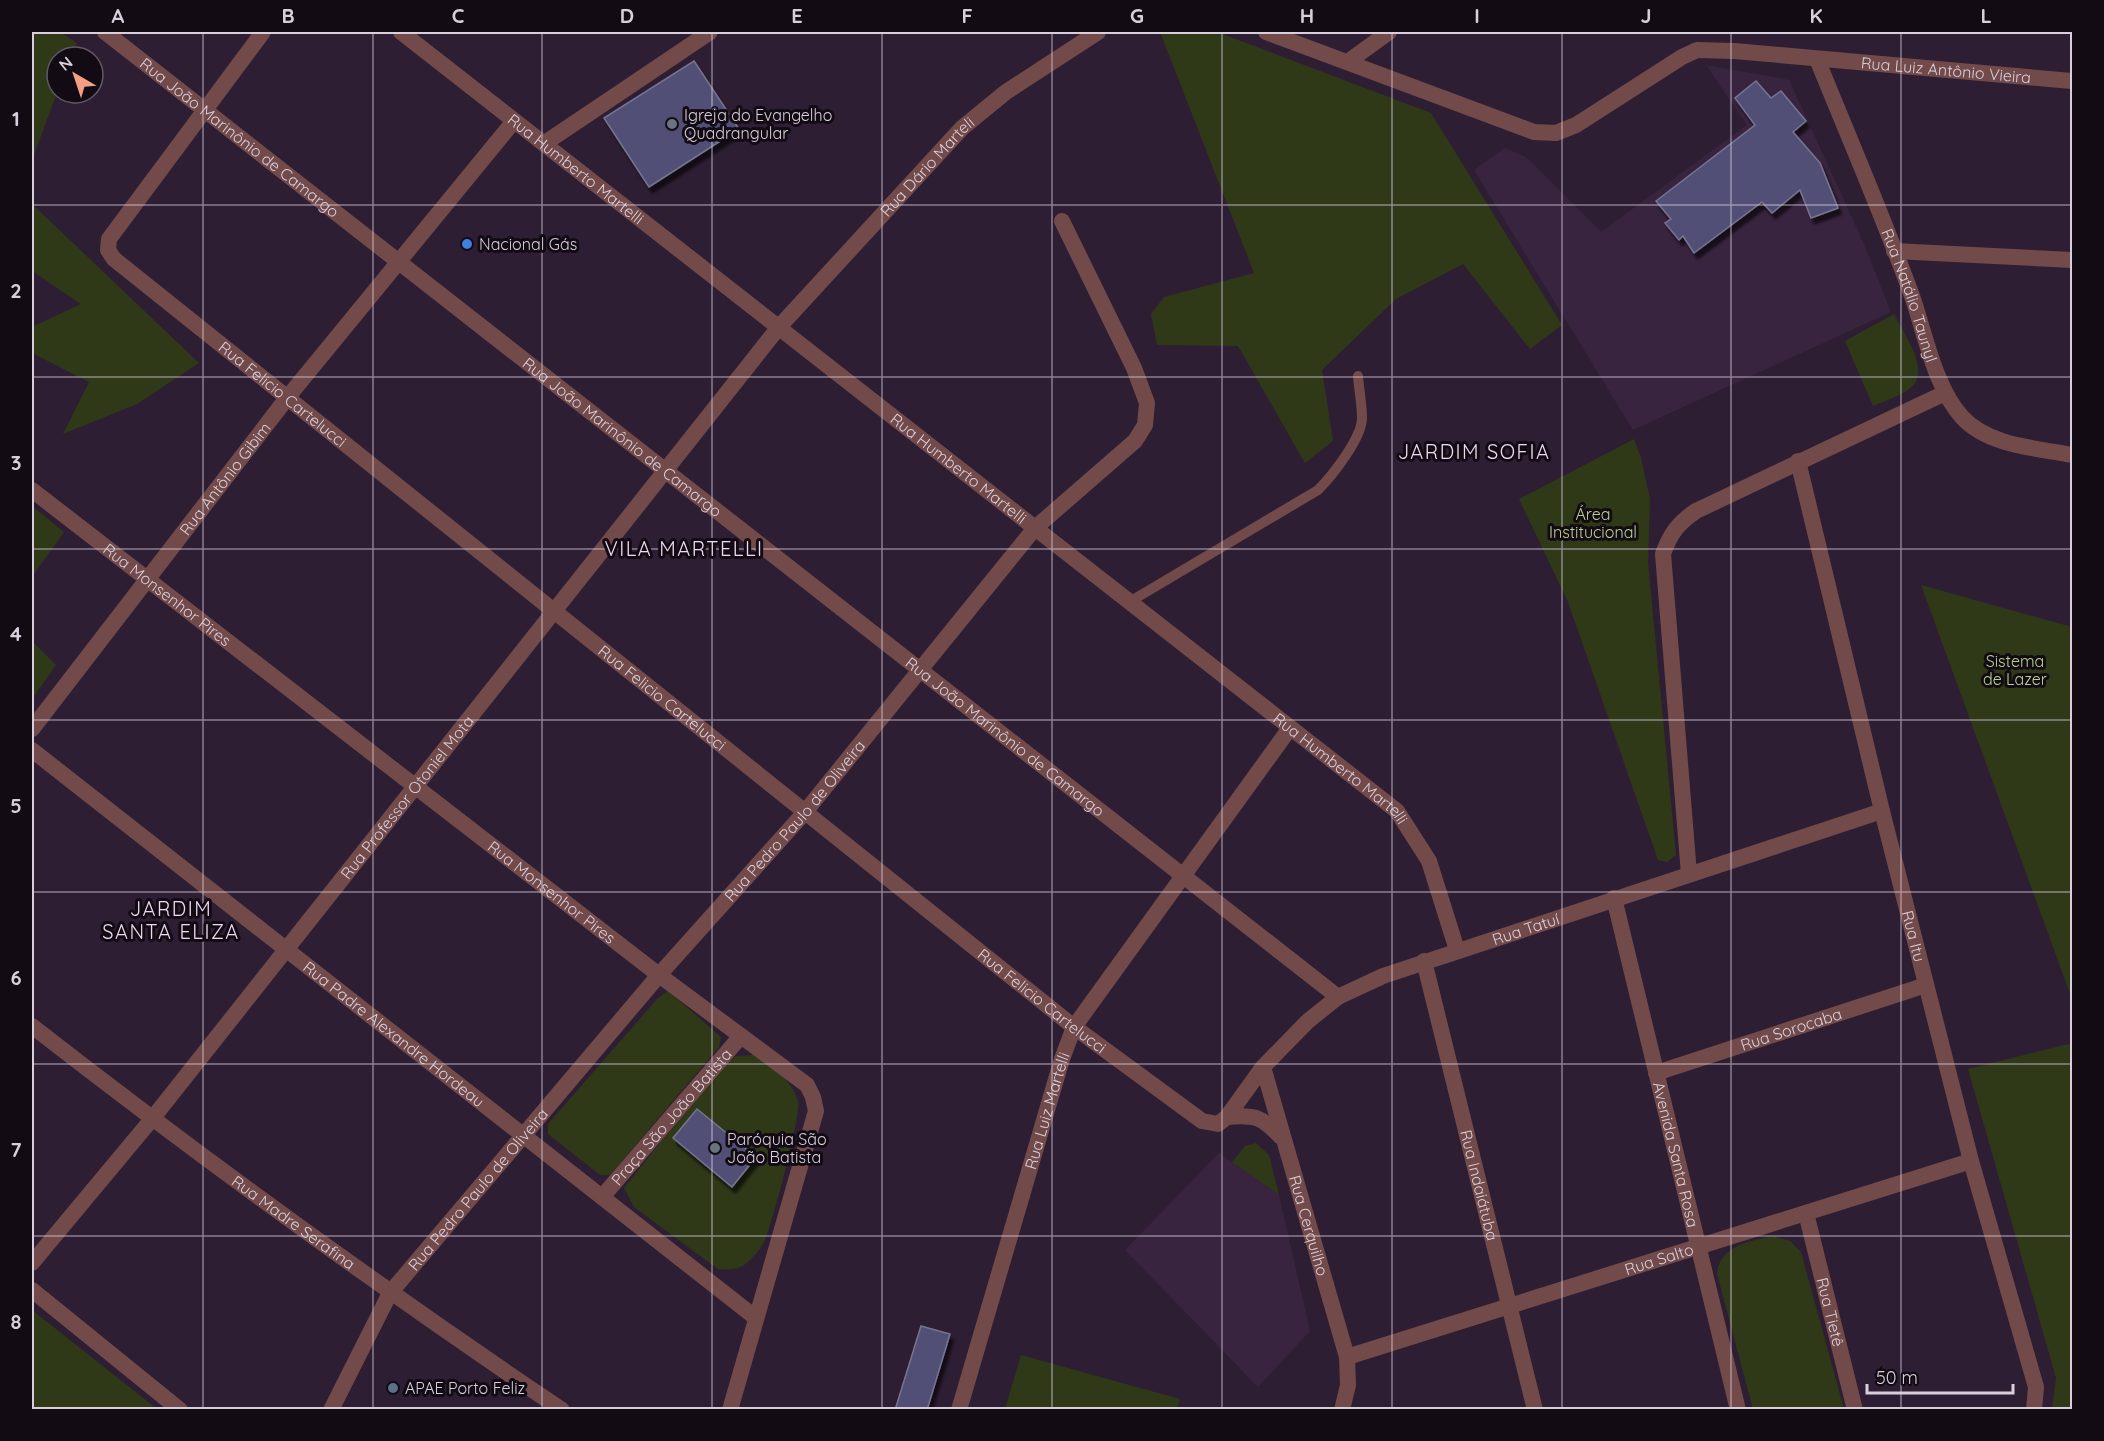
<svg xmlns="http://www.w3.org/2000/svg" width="2104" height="1441" viewBox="0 0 2104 1441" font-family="Quicksand,sans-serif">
	<defs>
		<filter id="shadow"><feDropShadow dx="3.5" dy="6" stdDeviation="1.5" flood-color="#0009"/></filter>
	</defs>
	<rect width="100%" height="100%" fill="#2e1e33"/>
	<!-- built -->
	<g fill="#39243f">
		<polygon points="1706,65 1789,80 1864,244 1891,312 1633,430 1474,170 1505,148 1526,157 1601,232 1747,125"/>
		<polygon points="1219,1153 1279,1195 1310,1331 1258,1387 1125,1250"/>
	</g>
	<!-- green -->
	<g fill="#2f3918">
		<polygon points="32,32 60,32 77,43 71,57 57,57 57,93 32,160"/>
		<polygon points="1160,32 1217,32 1431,113 1562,325 1530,349 1463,264 1396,299 1322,370 1333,441 1305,463 1238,346 1157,345 1151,314 1164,297 1254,273"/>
		<polygon points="32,204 199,363 137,404 63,434 89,382 32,353 32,327 81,304 32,271"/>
		<path d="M1894,314C1904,335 1934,373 1908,390C1898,397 1884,401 1873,406L1845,341Z"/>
		<polygon points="1634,439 1641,458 1650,499 1648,562 1676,855 1667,862 1658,860 1568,602 1519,499"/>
		<polygon points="32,506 64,532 32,577"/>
		<polygon points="1921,585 2072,627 2072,999"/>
		<polygon points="32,641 56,665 32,699"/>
		<polygon points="668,991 721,1037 719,1047 610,1175 600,1175 548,1134 548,1124 658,998"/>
		<polygon points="2072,1043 2072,1409 2052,1409 2056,1378 1968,1069"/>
		<path d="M754,1055C772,1066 791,1079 798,1101C802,1113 772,1224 765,1240C762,1246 756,1254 751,1259C741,1270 731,1270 718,1269L634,1207L624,1188L718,1070L736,1056Z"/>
		<polygon points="1256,1143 1269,1155 1279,1195 1232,1162 1245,1146"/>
		<path d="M1773,1236L1790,1241L1801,1252L1844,1409H1753L1717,1274C1719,1246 1750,1241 1773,1236Z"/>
		<polygon points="32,1310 157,1409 32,1409"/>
		<polygon points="1021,1355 1180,1399 1177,1409 1005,1409"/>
	</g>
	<!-- building -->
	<g fill="#514f76" stroke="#767591" stroke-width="1.5" filter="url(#shadow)">
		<polygon points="694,61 739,129 649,187 604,118"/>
		<polygon points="1756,81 1771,98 1781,91 1806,121 1793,132 1820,163 1838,208 1811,218 1800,190 1772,213 1762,202 1694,253 1683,236 1679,240 1665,223 1671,219 1656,201 1755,125 1735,98"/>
		<polygon points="697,1109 756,1157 732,1187 673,1138"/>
		<polygon points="921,1326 950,1334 927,1410 895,1410"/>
	</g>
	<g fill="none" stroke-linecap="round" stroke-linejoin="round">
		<!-- service -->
		<path stroke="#724a49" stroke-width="10" d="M1131,601L1318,490C1332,476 1362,438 1362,418C1362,404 1359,390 1358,376"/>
		<!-- minor -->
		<g stroke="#724a49" stroke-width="16">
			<path id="s1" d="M105,32L1338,997"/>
			<path id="s2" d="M263,32L109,239L108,250L114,259L1074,1027L1202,1121L1218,1124L1227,1117L1263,1067L1308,1021L1338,997L1383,976L1882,811"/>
			<path id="s3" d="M401,32L1397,811L1429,861L1457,950"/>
			<path id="s4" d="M1266,32L1534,132L1556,133L1576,125L1682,57L1697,50L1734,51L2072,81"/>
			<path id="s5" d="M1817,59C1849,138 1883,216 1912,296C1925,333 1935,388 1962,417C1988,446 2037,448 2072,455"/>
			<polyline points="1349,61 1389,32"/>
			<polyline points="545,143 710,32"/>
			<polyline points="1894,251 2072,260"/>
			<path id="s6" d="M1798,461L1882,811L1971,1161L2036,1387L2034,1410"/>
			<path id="s7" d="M32,490L659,975L807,1085L813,1097L816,1111L730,1410"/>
			<path id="s8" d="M32,729L287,398L514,121"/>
			<path id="s9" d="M32,750L756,1318"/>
			<path d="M1689,874L1663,554C1670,534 1678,523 1696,511L1945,393"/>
			<path id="s10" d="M1614,898L1738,1410"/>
			<path id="s11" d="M1424,961L1535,1410"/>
			<path id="s12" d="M32,1026C204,1160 381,1288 562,1410"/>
			<path id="s13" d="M1263,1067L1347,1357L1348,1385L1342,1410"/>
			<path id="s14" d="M1656,1073L1926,985"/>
			<path d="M1227,1117C1255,1114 1262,1117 1281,1137"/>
			<path id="s15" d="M602,1197L741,1036"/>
			<path id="s16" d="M1806,1213L1855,1410"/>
			<path id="s17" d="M32,1263L152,1119L779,327L962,128L1006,92L1098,32"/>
			<polyline points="32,1290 180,1410"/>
			<path id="s18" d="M1347,1357L1971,1161"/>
			<path id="s19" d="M331,1410L390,1293L659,975L805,812L1035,528L1135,441L1145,425L1147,403L1134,368L1062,221"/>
			<path id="s20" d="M959,1410L1062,1059L1074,1027L1290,728"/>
		</g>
	</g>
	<!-- grid -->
	<path fill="none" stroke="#d9cfdc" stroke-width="1.5" stroke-opacity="0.55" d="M203,32V1410M373,32V1410M542,32V1410M712,32V1410M882,32V1410M1052,32V1410M1222,32V1410M1392,32V1410M1562,32V1410M1731,32V1410M1901,32V1410M32,205H2072M32,377H2072M32,549H2072M32,720H2072M32,892H2072M32,1064H2072M32,1236H2072"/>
	<!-- markers -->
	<g fill="#6b7280" stroke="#120b14" stroke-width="2">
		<circle cx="672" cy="124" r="6"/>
		<circle cx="715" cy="1148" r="6"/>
	</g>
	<circle fill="#3f7fe0" stroke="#120b14" stroke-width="2" cx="467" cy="244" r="6"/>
	<circle fill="#5c6f8a" stroke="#120b14" stroke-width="2" cx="393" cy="1388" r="6"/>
	<g text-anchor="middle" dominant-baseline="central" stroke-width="6" stroke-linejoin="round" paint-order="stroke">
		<!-- street labels -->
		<g font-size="16" fill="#d9cfdc" stroke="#120b14">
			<text stroke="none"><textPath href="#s4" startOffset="722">Rua Luiz Antônio Vieira</textPath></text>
			<text stroke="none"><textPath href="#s1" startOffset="171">Rua João Marinônio de Camargo</textPath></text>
			<text stroke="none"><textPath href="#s17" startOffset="1416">Rua Dário Marteli</textPath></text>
			<text stroke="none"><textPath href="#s3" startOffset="222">Rua Humberto Martelli</textPath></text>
			<text stroke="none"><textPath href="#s5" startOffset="254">Rua Natálio Taunyl</textPath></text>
			<text stroke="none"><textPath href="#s2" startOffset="496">Rua Felicio Cartelucci</textPath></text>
			<text stroke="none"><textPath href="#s1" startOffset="657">Rua João Marinônio de Camargo</textPath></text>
			<text stroke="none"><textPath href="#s3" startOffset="708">Rua Humberto Martelli</textPath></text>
			<text stroke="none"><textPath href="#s8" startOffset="316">Rua Antônio Gibim</textPath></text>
			<text stroke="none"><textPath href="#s7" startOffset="171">Rua Monsenhor Pires</textPath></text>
			<text stroke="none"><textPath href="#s2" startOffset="982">Rua Felicio Cartelucci</textPath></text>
			<text stroke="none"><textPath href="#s1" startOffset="1143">Rua João Marinônio de Camargo</textPath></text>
			<text stroke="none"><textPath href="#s3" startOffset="1194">Rua Humberto Martelli</textPath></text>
			<text stroke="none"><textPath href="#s17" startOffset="598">Rua Professor Otoniel Mota</textPath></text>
			<text stroke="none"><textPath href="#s19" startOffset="753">Rua Pedro Paulo de Oliveira</textPath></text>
			<text stroke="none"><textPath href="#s7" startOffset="657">Rua Monsenhor Pires</textPath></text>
			<text stroke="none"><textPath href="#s2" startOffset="2060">Rua Tatuí</textPath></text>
			<text stroke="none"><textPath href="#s6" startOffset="489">Rua Itu</textPath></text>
			<text stroke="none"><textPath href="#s2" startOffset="1468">Rua Felicio Cartelucci</textPath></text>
			<text stroke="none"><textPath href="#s14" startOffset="142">Rua Sorocaba</textPath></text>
			<text stroke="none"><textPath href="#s9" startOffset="460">Rua Padre Alexandre Hordeau</textPath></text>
			<text stroke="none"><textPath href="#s20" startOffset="312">Rua Luiz Martelli</textPath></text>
			<text stroke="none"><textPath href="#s15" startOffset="106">Praça São João Batista</textPath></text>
			<text stroke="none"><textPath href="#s10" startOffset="264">Avenida Santa Rosa</textPath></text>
			<text stroke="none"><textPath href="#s11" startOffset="231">Rua Indaiátuba</textPath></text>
			<text stroke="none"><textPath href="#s19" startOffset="267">Rua Pedro Paulo de Oliveira</textPath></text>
			<text stroke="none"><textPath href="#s12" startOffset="327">Rua Madre Serafina</textPath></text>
			<text stroke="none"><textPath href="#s13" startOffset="165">Rua Cerquilho</textPath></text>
			<text stroke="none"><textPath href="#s18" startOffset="327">Rua Salto</textPath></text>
			<text stroke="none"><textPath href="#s16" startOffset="102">Rua Tietê</textPath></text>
		</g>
		<!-- poi labels -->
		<g font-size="16" fill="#d9cfdc" stroke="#120b14" text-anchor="start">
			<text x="684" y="115">Igreja do Evangelho<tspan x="684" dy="18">Quadrangular</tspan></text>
			<text x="479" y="244">Nacional Gás</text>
			<text x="727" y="1139">Paróquia São<tspan x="727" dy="18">João Batista</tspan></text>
			<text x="405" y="1388">APAE Porto Feliz</text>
		</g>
		<!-- park labels -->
		<g font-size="16" fill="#bbd28e" stroke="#120b14">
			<text x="1593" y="514">Área<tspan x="1593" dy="18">Institucional</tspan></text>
			<text x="2015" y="661">Sistema<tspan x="2015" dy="18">de Lazer</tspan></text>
		</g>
		<!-- quarter labels -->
		<g font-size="20" letter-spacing="1.5" fill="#eed8f4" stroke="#120b14">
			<text x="1474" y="451">JARDIM SOFIA</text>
			<text x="684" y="548">VILA MARTELLI</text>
			<text x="171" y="908">JARDIM<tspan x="171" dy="23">SANTA ELIZA</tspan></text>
		</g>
	</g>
	<!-- border -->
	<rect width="2104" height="1441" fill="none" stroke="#120b14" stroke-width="66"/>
	<!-- north arrow -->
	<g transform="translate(75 75) rotate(321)"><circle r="28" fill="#120b14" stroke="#625964" stroke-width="1.5"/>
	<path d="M0-4.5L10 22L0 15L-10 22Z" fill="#f39f83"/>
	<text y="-9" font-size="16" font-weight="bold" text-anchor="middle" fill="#d9cfdc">N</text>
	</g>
	<!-- scale -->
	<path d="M1867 1384v9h146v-9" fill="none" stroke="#d9cfdc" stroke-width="3"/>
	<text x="1876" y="1384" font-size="18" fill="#d9cfdc" stroke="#120b14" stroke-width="4.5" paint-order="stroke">50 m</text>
	<rect x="33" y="33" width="2038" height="1375" fill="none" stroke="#d9cfdc" stroke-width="2"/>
	<g font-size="20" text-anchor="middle" font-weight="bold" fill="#d9cfdc">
		<text x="118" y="23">A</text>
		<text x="288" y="23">B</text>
		<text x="458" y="23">C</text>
		<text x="627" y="23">D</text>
		<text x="797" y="23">E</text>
		<text x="967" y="23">F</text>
		<text x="1137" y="23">G</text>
		<text x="1307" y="23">H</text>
		<text x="1477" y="23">I</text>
		<text x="1646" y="23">J</text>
		<text x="1816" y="23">K</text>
		<text x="1986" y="23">L</text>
		<text x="16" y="126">1</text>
		<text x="16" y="298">2</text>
		<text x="16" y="470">3</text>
		<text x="16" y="641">4</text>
		<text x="16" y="813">5</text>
		<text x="16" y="985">6</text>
		<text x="16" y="1157">7</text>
		<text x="16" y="1329">8</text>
	</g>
</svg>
